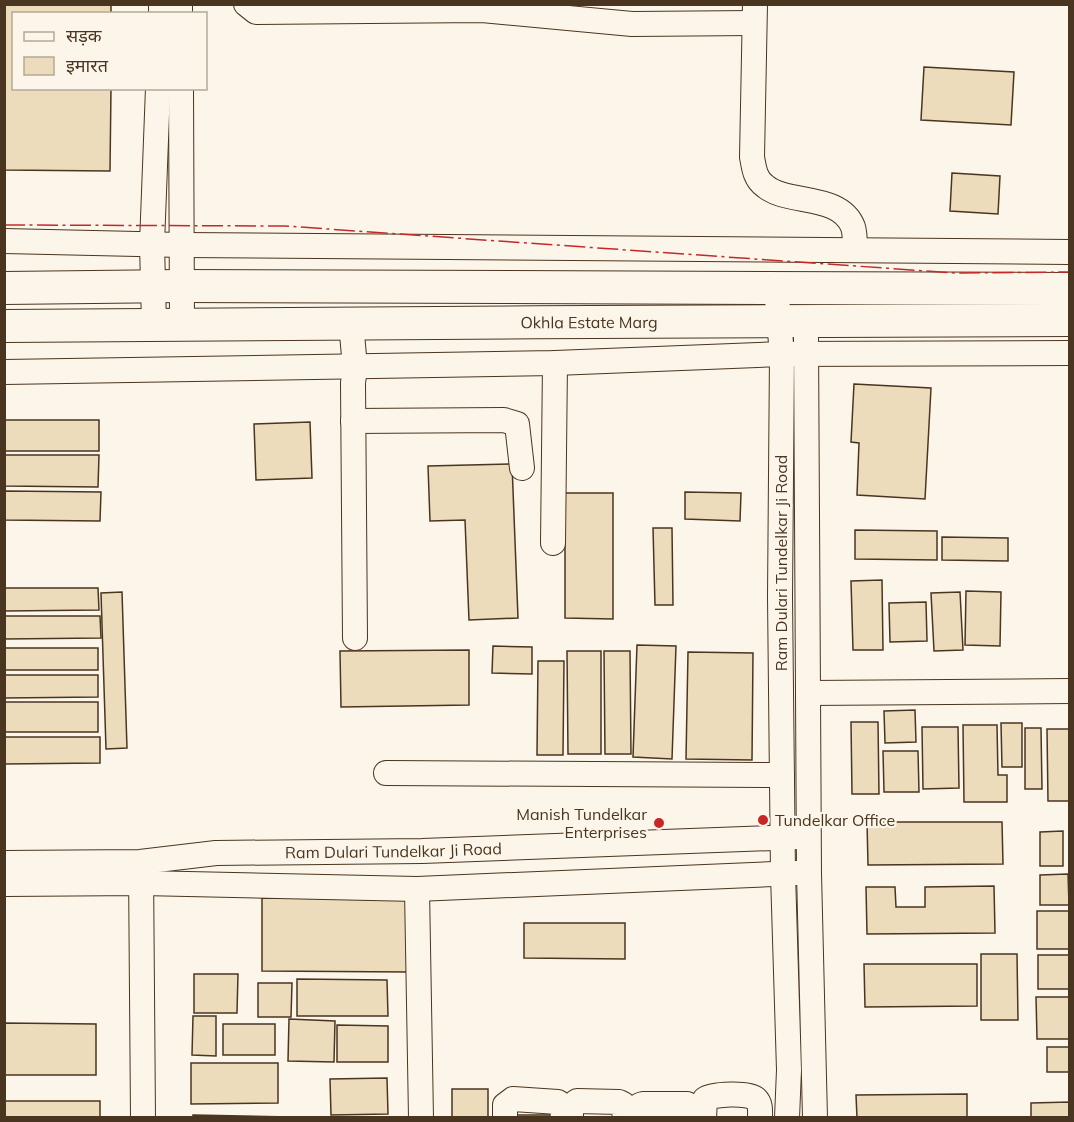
<svg xmlns="http://www.w3.org/2000/svg" width="1074" height="1122" font-family="Mulish,'Noto Sans Devanagari',sans-serif">
<style>
.building{fill:#ecdcbc;stroke:#4a3520;stroke-width:1.5}
.lines{fill:none;stroke-linecap:round;stroke-linejoin:round}
.minor-casing{stroke:#4a3520;stroke-width:26}
.major-casing{stroke:#4a3520;stroke-width:34}
.minor{stroke:#fbf6e9;stroke-width:24}
.major{stroke:#fbf6e9;stroke-width:32}
.power{stroke:#c62828;stroke-width:1.5;stroke-dasharray:21 4.5 3 4.5;stroke-linecap:butt}
.poi-dot{fill:#c62828;stroke:#fbf6e9;stroke-width:2}
.labels{text-anchor:middle;dominant-baseline:central;stroke-width:4.5;stroke-linejoin:round;paint-order:stroke}
.street-label{font-size:16px;fill:#4a3520;stroke:#fbf6e9}
.poi-label{font-size:16px;fill:#4a3520;stroke:#fbf6e9;text-anchor:end}
</style>
<rect width="100%" height="100%" fill="#fbf6e9"/>
<g class="building">
<path d="M 4,4 L 111,4 L 111,14 L 14,14 L 14,88 L 111,88 L 110,171 L 4,170 Z"/>
<path d="M 924,67 L 1014,72 L 1011,125 L 921,120 Z"/>
<path d="M 952,173 L 1000,176 L 998,214 L 950,211 Z"/>
<path d="M 854,384 L 931,388 L 925,499 L 857,495 L 859,443 L 851,442 Z"/>
<rect x="4" y="420" width="95" height="31"/>
<path d="M 310,422 L 312,478 L 256,480 L 254,424 Z"/>
<path d="M 4,455 L 99,455 L 98,487 L 4,486 Z"/>
<path d="M 512,464 L 518,618 L 469,620 L 465,520 L 430,521 L 428,466 Z"/>
<path d="M 4,491 L 101,492 L 100,521 L 4,520 Z"/>
<path d="M 685,492 L 741,493 L 740,521 L 685,519 Z"/>
<path d="M 565,493 L 613,493 L 613,619 L 565,618 Z"/>
<path d="M 653,528 L 672,528 L 673,605 L 655,605 Z"/>
<path d="M 855,530 L 937,531 L 937,560 L 855,559 Z"/>
<path d="M 942,537 L 1008,538 L 1008,561 L 942,560 Z"/>
<path d="M 882,580 L 883,650 L 853,650 L 851,581 Z"/>
<path d="M 4,588 L 98,588 L 99,610 L 4,611 Z"/>
<path d="M 966,591 L 1001,592 L 1000,646 L 965,645 Z"/>
<path d="M 122,592 L 127,748 L 106,749 L 101,593 Z"/>
<path d="M 960,592 L 963,650 L 934,651 L 931,593 Z"/>
<path d="M 926,602 L 927,641 L 890,642 L 889,603 Z"/>
<path d="M 4,616 L 100,616 L 101,638 L 4,639 Z"/>
<path d="M 637,645 L 676,646 L 672,759 L 633,757 Z"/>
<path d="M 493,646 L 532,647 L 532,674 L 492,673 Z"/>
<rect x="4" y="648" width="94" height="22"/>
<path d="M 469,650 L 469,705 L 341,707 L 340,651 Z"/>
<path d="M 567,651 L 601,651 L 601,754 L 568,754 Z"/>
<path d="M 604,651 L 630,651 L 631,754 L 605,754 Z"/>
<path d="M 688,652 L 753,653 L 752,760 L 686,759 Z"/>
<path d="M 538,661 L 564,661 L 563,755 L 537,755 Z"/>
<path d="M 4,675 L 98,675 L 98,697 L 4,698 Z"/>
<rect x="4" y="702" width="94" height="30"/>
<path d="M 915,710 L 916,742 L 885,743 L 884,711 Z"/>
<path d="M 851,722 L 878,722 L 879,794 L 852,794 Z"/>
<path d="M 1001,723 L 1022,723 L 1022,767 L 1002,767 Z"/>
<path d="M 963,725 L 997,725 L 998,775 L 1007,775 L 1007,802 L 964,802 Z"/>
<path d="M 922,727 L 958,727 L 959,788 L 923,789 Z"/>
<path d="M 1025,728 L 1041,728 L 1042,789 L 1025,789 Z"/>
<path d="M 1047,729 L 1070,729 L 1070,801 L 1048,801 Z"/>
<path d="M 4,737 L 100,737 L 100,763 L 4,764 Z"/>
<path d="M 883,751 L 918,751 L 919,792 L 884,792 Z"/>
<path d="M 867,822 L 1002,822 L 1003,864 L 868,865 Z"/>
<path d="M 1063,831 L 1063,866 L 1040,866 L 1040,832 Z"/>
<path d="M 1068,874 L 1069,905 L 1040,905 L 1040,875 Z"/>
<path d="M 994,886 L 995,933 L 867,934 L 866,887 L 895,887 L 896,907 L 925,907 L 925,887 Z"/>
<path d="M 262,898 L 408,899 L 408,972 L 262,971 Z"/>
<rect x="1037" y="911" width="33" height="38"/>
<path d="M 524,923 L 625,923 L 625,959 L 524,958 Z"/>
<path d="M 981,954 L 1017,954 L 1018,1020 L 981,1020 Z"/>
<rect x="1038" y="955" width="32" height="34"/>
<path d="M 864,964 L 977,964 L 977,1006 L 865,1007 Z"/>
<path d="M 194,974 L 238,974 L 237,1013 L 194,1013 Z"/>
<path d="M 297,979 L 387,980 L 388,1016 L 297,1016 Z"/>
<path d="M 258,983 L 292,983 L 291,1017 L 258,1017 Z"/>
<path d="M 1036,997 L 1070,997 L 1070,1039 L 1037,1039 Z"/>
<path d="M 193,1016 L 216,1016 L 216,1056 L 192,1055 Z"/>
<path d="M 289,1019 L 335,1021 L 334,1062 L 288,1061 Z"/>
<path d="M 4,1023 L 96,1024 L 96,1075 L 4,1075 Z"/>
<rect x="223" y="1024" width="52" height="31"/>
<path d="M 337,1025 L 388,1026 L 388,1062 L 337,1062 Z"/>
<rect x="1047" y="1047" width="23" height="25"/>
<path d="M 191,1063 L 278,1063 L 278,1103 L 191,1104 Z"/>
<path d="M 387,1078 L 388,1114 L 331,1115 L 330,1079 Z"/>
<rect x="452" y="1089" width="36" height="29"/>
<path d="M 967,1094 L 967,1118 L 857,1118 L 856,1095 Z"/>
<rect x="4" y="1101" width="96" height="17"/>
<path d="M 1070,1102 L 1070,1118 L 1031,1118 L 1031,1103 Z"/>
<path d="M 193,1115 L 289,1117 L 289,1118 L 193,1118 Z"/>
<rect x="508" y="1115" width="46" height="3"/>
</g>
<g class="lines">
<defs>
<g id="minor">
<path d="M 180,4 L 180,14"/>
<path d="M 246,4 L 256,12 L 482,10 L 632,24 L 754,23"/>
<path d="M 755,4 L 752,157 C 754,168 755,179 765,186 C 787,205 840,193 853,227 C 855,233 855,243 855,250"/>
<path d="M 161,14 L 161,4"/>
<path d="M 181,88 L 182,324"/>
<path d="M 4,241 L 182,245 L 1070,252"/>
<path d="M 776,288 L 782,354 L 780,597 L 783,874 L 789,1070 L 787,1118"/>
<path d="M 351,323 L 355,367 L 353,383 L 355,638"/>
<path d="M 154,324 L 152,244 L 158,88"/>
<path d="M 806,338 L 809,873 L 815,1118"/>
<path d="M 4,372 L 555,363 L 782,354 L 1070,353"/>
<path d="M 353,421 L 504,420 L 517,424 L 522,468"/>
<path d="M 553,543 L 555,363"/>
<path d="M 809,693 L 1070,691"/>
<path d="M 386,773 L 782,775"/>
<path id="s1" d="M 4,863 L 140,862 L 216,853 L 422,851 L 799,837"/>
<path d="M 141,867 L 143,1118"/>
<path d="M 4,884 L 142,883 L 417,889 L 797,873"/>
<path d="M 417,889 L 421,1118"/>
<path d="M 505,1118 L 505,1105 L 513,1099 L 558,1102 L 562,1105 L 563,1118"/>
<path d="M 571,1118 L 571,1106 L 577,1101 L 619,1102 L 623,1104 L 625,1118"/>
<path d="M 638,1118 L 640,1105 L 643,1104 L 687,1104 L 691,1106 L 692,1118"/>
<path d="M 704,1118 L 705,1099 C 712,1094 749,1092 756,1099 C 761,1104 760,1111 760,1118"/>
</g>
<g id="major">
<path d="M 4,288 L 181,286 L 1070,289"/>
<path id="s2" d="M 4,326 C 359,321 715,323 1070,320"/>
</g>
</defs>
<use href="#minor" class="minor-casing"/>
<use href="#major" class="major-casing"/>
<use href="#minor" class="minor"/>
<use href="#major" class="major"/>
<path class="power" d="M 4,225 L 285,226 L 955,273 L 1070,272"/>
</g>
<g class="poi-dot">
<circle cx="763" cy="820" r="6"/>
<circle cx="659" cy="823" r="6"/>
</g>
<g class="labels">
<g class="street-label">
<text stroke="none"><textPath href="#s2" startOffset="585">Okhla Estate Marg</textPath></text>
<text transform="translate(781 563) rotate(-90)">Ram Dulari Tundelkar Ji Road</text>
<text stroke="none"><textPath href="#s1" startOffset="390">Ram Dulari Tundelkar Ji Road</textPath></text>
</g>
<g class="poi-label">
<text x="647" y="814">Manish Tundelkar<tspan x="647" dy="18">Enterprises</tspan></text>
<text x="775" y="820" text-anchor="start">Tundelkar Office</text>
</g>
</g>
<rect width="1074" height="1122" fill="none" stroke="#4a3520" stroke-width="12"/>
<rect x="12" y="12" width="195" height="78" fill="#fbf6e9" stroke="#b4a999" stroke-width="1.5"/>
<rect x="24" y="32" width="30" height="9" fill="#fbf6e9" stroke="#b4a999" stroke-width="1.5"/>
<text x="66" y="42" font-size="18" fill="#4a3520">सड़क</text>
<rect x="24" y="57" width="30" height="18" fill="#ecdcbc" stroke="#b4a999" stroke-width="1.5"/>
<text x="66" y="72" font-size="18" fill="#4a3520">इमारत</text>
</svg>
